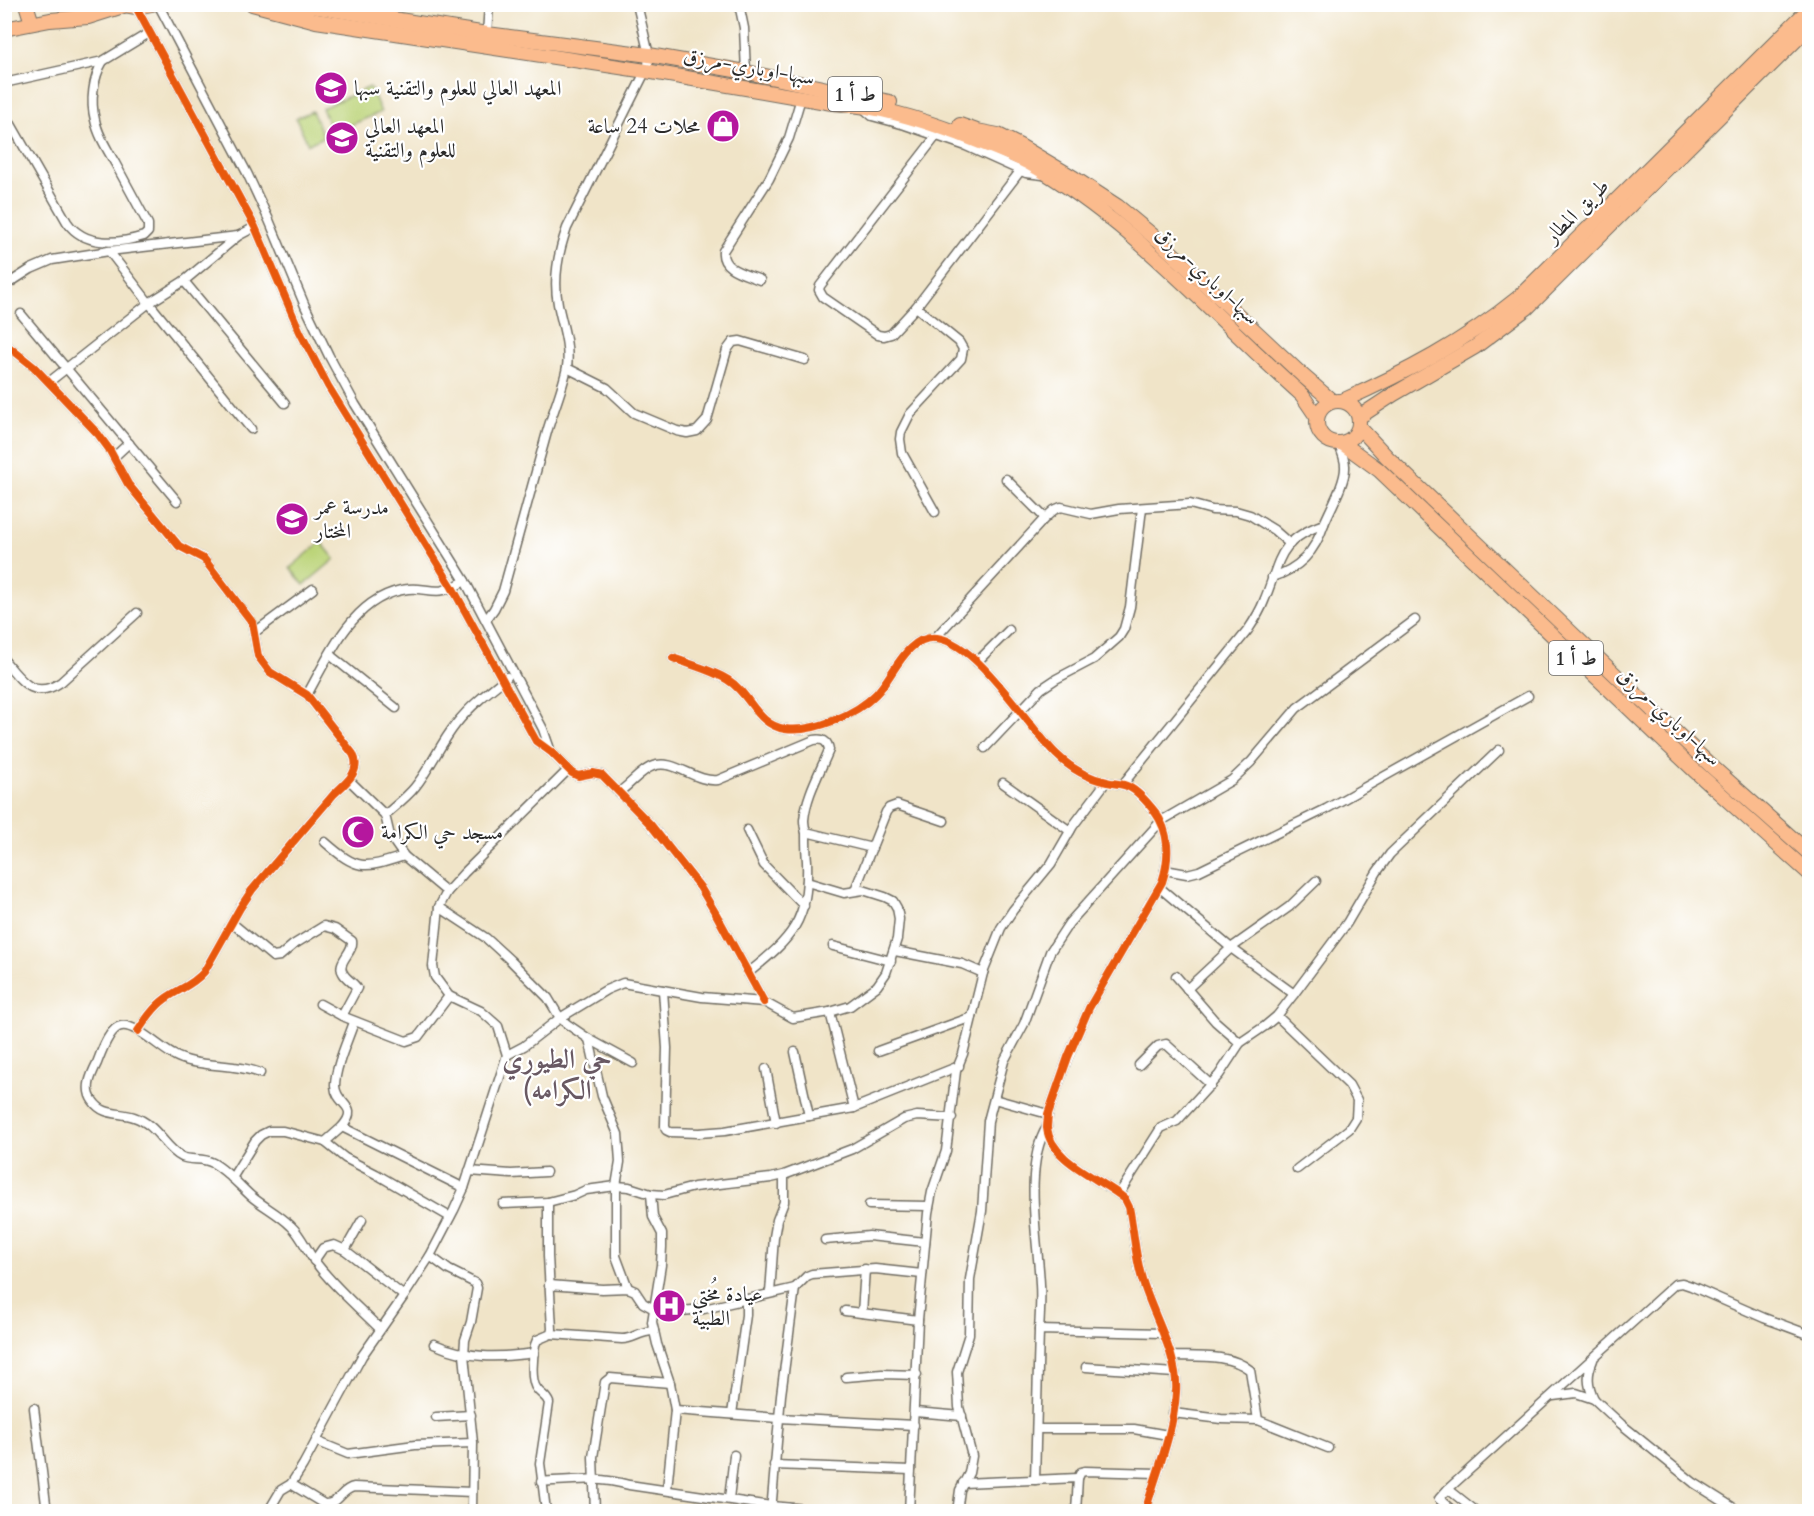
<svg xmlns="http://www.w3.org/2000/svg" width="1814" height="1516" font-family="Cardo,Amiri,serif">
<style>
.green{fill:#bcd479;stroke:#748052;stroke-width:1.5}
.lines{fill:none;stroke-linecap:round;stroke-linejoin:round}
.minor-casing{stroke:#706c62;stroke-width:11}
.primary-casing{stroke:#706c62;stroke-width:16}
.trunk-casing{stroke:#706c62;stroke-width:16}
.minor{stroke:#fff;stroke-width:8}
.primary{stroke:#fbbb8d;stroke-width:14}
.trunk{stroke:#fbbb8d;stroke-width:14}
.cycleway-casing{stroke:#fff;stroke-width:11}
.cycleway{stroke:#e8590c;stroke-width:8}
.labels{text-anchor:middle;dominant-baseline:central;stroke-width:4.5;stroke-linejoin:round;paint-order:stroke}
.shield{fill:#fff;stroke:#6b6b6b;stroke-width:1.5}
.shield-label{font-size:20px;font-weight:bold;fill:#2b2b2b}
.street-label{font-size:21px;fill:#2b2b2b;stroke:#fff}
.poi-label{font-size:21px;fill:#2b2b2b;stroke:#fff;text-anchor:start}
.district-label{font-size:27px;font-weight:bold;fill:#695963;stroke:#fff}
</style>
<rect width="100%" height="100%" fill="#fff"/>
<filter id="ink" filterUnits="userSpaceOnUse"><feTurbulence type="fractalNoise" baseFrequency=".0167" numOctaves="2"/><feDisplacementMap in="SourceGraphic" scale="12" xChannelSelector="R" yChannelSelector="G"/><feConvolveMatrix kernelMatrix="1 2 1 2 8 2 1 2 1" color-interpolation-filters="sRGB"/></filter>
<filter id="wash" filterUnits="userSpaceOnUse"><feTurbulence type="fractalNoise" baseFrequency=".008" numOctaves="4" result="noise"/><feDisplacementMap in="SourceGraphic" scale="24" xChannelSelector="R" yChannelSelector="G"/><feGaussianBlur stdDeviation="1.35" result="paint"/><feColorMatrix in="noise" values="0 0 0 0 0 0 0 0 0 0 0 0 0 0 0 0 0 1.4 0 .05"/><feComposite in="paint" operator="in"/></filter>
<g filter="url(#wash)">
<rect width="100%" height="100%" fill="#f0e4c8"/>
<g class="green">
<path d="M 370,87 L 381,112 L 332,133 L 322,108 Z"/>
<path d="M 312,111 L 324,137 L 308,144 L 296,118 Z"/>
<path d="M 321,542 L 335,559 L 304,585 L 290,568 Z"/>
</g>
</g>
<g filter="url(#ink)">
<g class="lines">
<defs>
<g id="minor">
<path d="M 158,4 L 247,173 L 269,220 L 305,306 L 329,356 L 355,404 L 465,581 L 543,729 L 551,752"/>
<path d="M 739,4 L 744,28 L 746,72"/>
<path d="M 136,7 L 255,227 L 300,332 L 328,386 L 452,587 L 536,741 L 551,752 L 572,773 L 578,776 L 593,773 L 602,775 L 650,824 L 700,887 L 716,914 L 764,1002"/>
<path d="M 487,34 L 489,4"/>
<path d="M 4,83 L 103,61 L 149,33"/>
<path d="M 863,108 L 872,116 L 905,125 L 966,146 L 1026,173 L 1043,175"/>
<path d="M 4,112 L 67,222 C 84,247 118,244 144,236 L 148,232 L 148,224 C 137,204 126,183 115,163 C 107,149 98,135 95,120 C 90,101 93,78 103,61"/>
<path d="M 937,135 L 820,286 L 819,290 L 823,297 L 878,335 L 884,336 L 891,334 L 916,307 L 1021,170"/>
<path d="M 109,251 L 149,303 L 251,429"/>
<path d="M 760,280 C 746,274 721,270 723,251 L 769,179 L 789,138 L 801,98"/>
<path d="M 184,281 L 285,403"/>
<path d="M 6,285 L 31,269 L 52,260 L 109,251 L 238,236 L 255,227"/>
<path d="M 916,307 L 959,342 L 963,349 L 961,359 L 910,414 L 901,432 L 900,439 L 902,453 L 935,512"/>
<path d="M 21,314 L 177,501"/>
<path d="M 4,343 L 34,367 L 98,434 L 109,449 L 128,484 L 179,546 L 204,559 L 252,622 L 258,656 L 270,672 L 307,695 L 353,754 C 362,771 346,783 334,794 L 252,890 L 240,908 L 204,972 C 193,985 179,989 165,999 C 154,1007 146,1019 138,1031"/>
<path d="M 567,368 L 607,388 L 634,413 L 677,431 L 687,433 L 697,431 L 707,420 L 727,350 L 733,342 L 740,341 L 805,360"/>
<path d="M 49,382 L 149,303 L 184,281 L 238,236"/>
<path d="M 114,457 L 129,443"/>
<path d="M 1006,479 L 1045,518"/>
<path d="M 1272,577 C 1299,569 1315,552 1324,524"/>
<path d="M 486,620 L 494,609 L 503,591 C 518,538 532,485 547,432 C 553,411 563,388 567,367 C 570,345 562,325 558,304 C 553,278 558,253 567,228 L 648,66 L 649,55 L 637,4"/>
<path d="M 255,632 L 313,589"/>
<path d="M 935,638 L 1045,518 L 1054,510 L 1061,507 L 1091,514 L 1119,509 L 1190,504 L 1212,510 L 1236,511 L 1250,515 L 1274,530 L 1290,544"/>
<path d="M 330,655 L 396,708"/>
<path d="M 673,658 C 691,665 712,670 728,680 C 751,694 756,725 785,729 C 813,733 857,714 876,694 C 894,676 906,635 937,638 C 978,643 1027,726 1056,754 C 1070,768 1088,778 1107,782 C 1114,784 1122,783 1129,787 C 1139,792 1148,803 1155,812 C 1170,832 1170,858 1162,882 L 1089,1008 L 1068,1057 L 1048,1114 C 1048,1118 1047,1124 1047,1128 C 1051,1162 1102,1179 1125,1199 L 1129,1207 C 1134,1231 1135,1256 1142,1279 C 1152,1314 1179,1356 1176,1392 C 1174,1431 1156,1474 1145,1512"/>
<path d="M 4,660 C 21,680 33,701 61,682 L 137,613"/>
<path d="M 977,662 L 1009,630"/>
<path d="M 307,695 C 330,654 354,595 408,589 C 420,587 433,593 444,590 C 451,589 459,584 465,581"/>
<path d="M 985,748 L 1041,689 L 1056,679 L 1094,659 L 1119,637 L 1124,629 L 1130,607 L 1142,508"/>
<path d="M 349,780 L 385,815 L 390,836 L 404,856 L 447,892"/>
<path d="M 1003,783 L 1070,831"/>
<path d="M 1123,784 L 1248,630 C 1254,621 1260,612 1264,601 C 1281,561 1276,541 1324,524 C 1330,509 1346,482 1345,466 C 1345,458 1341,450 1338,443"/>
<path d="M 619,792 C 630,785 641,770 653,766 C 674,758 695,783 718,780 L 814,740 C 822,738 828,741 829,750 C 820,772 806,796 804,820 C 804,824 805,829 806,833 C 806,843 806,852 807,861 C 809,921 792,938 748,973"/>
<path d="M 385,815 C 395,806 407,797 415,787 C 431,767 440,744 456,724 C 470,706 488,692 507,677"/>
<path d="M 747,830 L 764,865 L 804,906"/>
<path d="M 806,832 L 872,848"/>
<path d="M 325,842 C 358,871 363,869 404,856"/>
<path d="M 1165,870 L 1187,874 L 1199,871 L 1326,809 L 1528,696"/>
<path d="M 1159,887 L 1231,948 L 1294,994"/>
<path d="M 855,890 L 886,812 L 889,808 L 897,805 L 944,821"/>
<path d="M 439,907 L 486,938 L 510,960 L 548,998 L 560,1018 L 567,1024 L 589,1039 L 633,1063"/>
<path d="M 232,923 L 273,957 L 280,956 L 293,945 L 324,926 L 335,929 L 352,941 C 354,952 336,962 343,973 C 346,979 353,982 357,988 L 342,1016"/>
<path d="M 833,946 L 891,961"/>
<path d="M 895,951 L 962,964 L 983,973"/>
<path d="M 1176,976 L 1215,1021 L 1240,1043"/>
<path d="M 1187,989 L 1231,948 L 1289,907 L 1316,881"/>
<path d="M 663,990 L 667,1048 L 665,1126 L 666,1130 L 670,1132 L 699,1133 L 725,1131 L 854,1108 L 959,1066"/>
<path d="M 320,1004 L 342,1016 L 406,1041 L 418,1037 L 449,996"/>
<path d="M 830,1012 L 854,1108"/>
<path d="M 1277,1016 L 1349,1085 L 1357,1100 L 1356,1118 L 1349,1129 L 1297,1169"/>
<path d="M 589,1039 L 602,1096 L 618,1134 L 620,1162 L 616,1186 L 616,1256 L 628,1288"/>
<path d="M 878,1051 L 972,1017"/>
<path d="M 795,1052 L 809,1116"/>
<path d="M 507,1055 L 524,1046 L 560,1018 L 606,990 L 623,983 L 702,997 L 764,1002 L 793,1018 L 830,1012 L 850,1006 L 877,986 L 886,973 L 897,939 L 899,919 L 897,908 L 893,901 L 885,897 L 863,890 L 844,893 L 807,882"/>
<path d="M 1139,1065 L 1158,1046 L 1166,1044 L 1211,1085"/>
<path d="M 766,1069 L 776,1123"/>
<path d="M 260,1073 C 252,1070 243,1068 234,1067 C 213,1064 190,1065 172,1054 C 160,1048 135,1023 121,1026 C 109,1028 101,1053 97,1063 C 91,1075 84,1089 93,1101 C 103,1116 119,1112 134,1117 C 158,1125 164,1148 182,1157 C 192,1161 203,1157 213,1163 C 227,1171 239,1185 251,1196 C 264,1207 279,1214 291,1226 C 301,1235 306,1249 314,1260 C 332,1285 358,1307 380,1329"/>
<path d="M 994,1099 L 1048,1114"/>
<path d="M 342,1127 C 361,1105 336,1106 335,1086 C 335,1067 348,1040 354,1022"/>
<path d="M 325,1142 L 342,1127 L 464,1188"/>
<path d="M 469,1171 L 511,1174 L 546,1172"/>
<path d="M 232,1178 L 255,1141 L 261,1135 L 269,1131 L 283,1131 L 325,1142 L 345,1158 L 376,1174 L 450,1217"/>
<path d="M 651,1194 L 653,1217 L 662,1234 L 662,1247 L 661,1265 L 652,1322 L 657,1344 L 670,1383 L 675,1410 L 667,1489"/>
<path d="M 1119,1194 L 1161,1128 L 1177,1121 L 1219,1075 L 1240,1043 L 1265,1026 L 1277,1016 L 1294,994 L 1347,923 L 1377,872 L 1390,854 L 1499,750"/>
<path d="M 503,1204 L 548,1202 L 575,1195 L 586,1190 L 616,1186 L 629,1187 L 651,1194 L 664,1195 L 694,1187 L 771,1178 L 784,1175 L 852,1149 L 904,1119 L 917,1116 L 952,1118"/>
<path d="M 869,1205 L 929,1206"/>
<path d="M 825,1240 L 869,1236 L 925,1242"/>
<path d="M 345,1250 L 362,1220"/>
<path d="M 430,1256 L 449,1270 L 475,1283 L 477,1288 L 471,1322 L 465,1340 L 464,1355 L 473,1443 L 472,1512"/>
<path d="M 314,1261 L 323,1248 L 334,1245 L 345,1250 L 404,1296"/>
<path d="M 549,1285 L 602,1289 L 628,1288 L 635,1291 L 643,1303 L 654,1309 L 681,1311 L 704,1309 L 795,1288 L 807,1276 L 812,1274 L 875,1269 L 922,1274"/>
<path d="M 770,1293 L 774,1237 L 777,1220 L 784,1202 L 784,1175"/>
<path d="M 845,1311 L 918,1320"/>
<path d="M 862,1313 L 865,1269"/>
<path d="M 1039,1330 C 1040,1315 1041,1299 1040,1284 C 1038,1240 1023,1165 1047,1127"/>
<path d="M 551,1334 L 622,1339 C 634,1339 639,1331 654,1331"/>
<path d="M 434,1344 C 468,1359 498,1358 534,1353"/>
<path d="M 1171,1356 C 1196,1357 1229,1353 1250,1370 L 1258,1420 L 1328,1448"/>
<path d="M 1593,1360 C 1587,1374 1587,1384 1594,1399"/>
<path d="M 1086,1367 L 1175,1373"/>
<path d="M 846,1377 L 882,1374 L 917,1375"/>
<path d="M 1553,1396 L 1576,1393 L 1594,1399 L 1621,1424 L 1694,1483 L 1740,1512"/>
<path d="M 34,1408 L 47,1512"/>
<path d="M 675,1410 L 779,1418 L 914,1425"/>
<path d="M 915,1412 L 962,1416"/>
<path d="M 1173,1413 L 1221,1419 L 1258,1420"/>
<path d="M 732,1414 L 746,1315 L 746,1299"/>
<path d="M 436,1417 L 471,1415"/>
<path d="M 1037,1429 L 1134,1429 L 1168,1435"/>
<path d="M 316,1441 L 348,1454 L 415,1445 L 473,1443"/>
<path d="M 774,1465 L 911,1470"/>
<path d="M 1078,1478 L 1081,1472 L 1085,1471 L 1157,1473"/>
<path d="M 1035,1480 L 1039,1330 L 1162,1333"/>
<path d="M 541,1482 C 571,1480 599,1476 629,1485 L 771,1506 L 841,1512"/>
<path d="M 963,1483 L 1078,1478 L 1076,1512"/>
<path d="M 291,1484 L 324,1504 C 339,1505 341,1489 354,1487 L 472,1492"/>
<path d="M 1448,1489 L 1477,1512"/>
<path d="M 729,1499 L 734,1455"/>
<path d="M 546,1511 L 540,1463 L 549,1403 C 546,1395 541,1395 537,1389 C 530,1381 533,1355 535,1345 L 537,1340 L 551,1334 L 552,1329 L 548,1256 L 548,1202"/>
<path d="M 268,1512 L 281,1490 L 291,1484 L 303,1465 L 362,1356 L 404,1296 L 430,1256 L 454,1210 L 464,1188 L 507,1055 L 498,1026 L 481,1011 L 449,996 L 435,977 L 433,966 L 439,907 L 447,892 L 464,873 L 568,770"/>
<path d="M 595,1512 L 593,1457 L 605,1382 L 610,1378 L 670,1383"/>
<path d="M 771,1512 L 781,1395 L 795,1288"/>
<path d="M 909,1512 L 918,1320 L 928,1213 L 932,1192 L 946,1151 L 956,1071 L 963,1054 L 983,973 L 1001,928 L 1013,910 L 1051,864 L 1073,826 L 1106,782"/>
<path d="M 957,1512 L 960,1490 L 969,1473 L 972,1456 L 959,1407 L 957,1372 L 969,1334 L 970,1279 L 982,1211 L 988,1121 L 1004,1061 L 1024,1024 L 1050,952 L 1069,923 L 1161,821 L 1232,780 L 1251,762 L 1297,708 L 1415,620"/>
<path d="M 1454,1512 L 1439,1499 L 1448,1489 L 1675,1284 L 1682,1283 L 1691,1286 L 1764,1318 L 1810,1335"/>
</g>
<g id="primary">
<path d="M 1342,401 C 1405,373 1464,342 1518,298 L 1810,8"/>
<path d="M 1359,417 L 1394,394 L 1475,347 L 1527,308 L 1810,26"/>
</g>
<g id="trunk">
<path d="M 26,4 L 32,23"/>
<path d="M 119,4 L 136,7 L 152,4"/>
<path d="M 252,4 L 316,21 L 646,71 L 832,103 C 878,106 917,118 960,134 C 982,143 1006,151 1027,162 C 1134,222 1212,315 1302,395 L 1317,417"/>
<path d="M 281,4 L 318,7 L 487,34 L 649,55 L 746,72 L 890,102"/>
<path d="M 4,29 L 50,20 L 88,17 L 123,6"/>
<path d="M 960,125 L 977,131 L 998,135 L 1020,146 L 1074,178 L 1117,206 L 1158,240 L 1302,375 L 1332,401"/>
<circle cx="1338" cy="422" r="21"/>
<path d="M 1359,427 L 1387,457 L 1710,765 L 1810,854"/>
<path d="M 1342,443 L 1379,470 L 1694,770 L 1810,874"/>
</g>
</defs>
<use href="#minor" class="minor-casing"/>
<use href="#primary" class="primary-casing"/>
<use href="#trunk" class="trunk-casing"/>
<use href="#minor" class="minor"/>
<use href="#primary" class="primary"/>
<use href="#trunk" class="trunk"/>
<defs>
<g id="cycleway">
<path d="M 136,7 L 255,227 L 300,332 L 328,386 L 452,587 L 536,741 L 551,752 L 572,773 L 578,776 L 593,773 L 602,775 L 650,824 L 700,887 L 716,914 L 764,1002"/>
<path d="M 4,343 L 34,367 L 98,434 L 109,449 L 128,484 L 179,546 L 204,559 L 252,622 L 258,656 L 270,672 L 307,695 L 353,754 C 362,771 346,783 334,794 L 252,890 L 240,908 L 204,972 C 193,985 179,989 165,999 C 154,1007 146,1019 138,1031"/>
<path d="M 673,658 C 691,665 712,670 728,680 C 751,694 756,725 785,729 C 813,733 857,714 876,694 C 894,676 906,635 937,638 C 978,643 1027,726 1056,754 C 1070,768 1088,778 1107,782 C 1114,784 1122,783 1129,787 C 1139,792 1148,803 1155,812 C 1170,832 1170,858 1162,882 L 1089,1008 L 1068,1057 L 1048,1114 C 1048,1118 1047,1124 1047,1128 C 1051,1162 1102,1179 1125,1199 L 1129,1207 C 1134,1231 1135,1256 1142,1279 C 1152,1314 1179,1356 1176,1392 C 1174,1431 1156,1474 1145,1512"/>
</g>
</defs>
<use href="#cycleway" class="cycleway-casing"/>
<use href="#cycleway" class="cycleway"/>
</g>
</g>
<defs>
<symbol id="university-disc" viewBox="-11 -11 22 22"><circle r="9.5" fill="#b5179e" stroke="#fff"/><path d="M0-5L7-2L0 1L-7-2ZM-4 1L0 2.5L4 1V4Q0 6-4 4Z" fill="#fff"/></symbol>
<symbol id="shop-disc" viewBox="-11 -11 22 22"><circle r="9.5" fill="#b5179e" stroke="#fff"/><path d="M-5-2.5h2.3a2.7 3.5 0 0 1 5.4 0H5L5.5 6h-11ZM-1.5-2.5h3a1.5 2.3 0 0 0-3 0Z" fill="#fff"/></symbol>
<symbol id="school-disc" viewBox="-11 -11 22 22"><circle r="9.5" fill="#b5179e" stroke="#fff"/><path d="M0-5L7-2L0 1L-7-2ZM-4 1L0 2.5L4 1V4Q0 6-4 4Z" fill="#fff"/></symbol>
<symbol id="mosque-disc" viewBox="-11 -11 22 22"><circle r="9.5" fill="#b5179e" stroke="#fff"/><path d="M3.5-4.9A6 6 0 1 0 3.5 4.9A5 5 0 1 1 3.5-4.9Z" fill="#fff"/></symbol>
<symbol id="hospital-disc" viewBox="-11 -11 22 22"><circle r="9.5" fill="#b5179e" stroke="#fff"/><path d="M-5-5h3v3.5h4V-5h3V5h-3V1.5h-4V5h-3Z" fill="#fff"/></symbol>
</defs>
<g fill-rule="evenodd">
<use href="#university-disc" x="312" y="69" width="38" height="38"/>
<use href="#shop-disc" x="704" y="107" width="38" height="38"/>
<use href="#university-disc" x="323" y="119" width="38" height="38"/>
<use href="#school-disc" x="273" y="500" width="38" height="38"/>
<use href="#mosque-disc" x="339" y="813" width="38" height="38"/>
<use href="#hospital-disc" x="650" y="1287" width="38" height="38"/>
</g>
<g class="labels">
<g class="shield">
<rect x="828" y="77" width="54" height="34" rx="4.5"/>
<rect x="1549" y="641" width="54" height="34" rx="4.5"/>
</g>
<g class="shield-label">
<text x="855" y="94">ط أ 1</text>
<text x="1576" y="658">ط أ 1</text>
</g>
<g class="street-label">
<text transform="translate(749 67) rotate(10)">سبها-اوباري-مرزق</text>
<text transform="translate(1577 211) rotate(-45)">طريق المطار</text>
<text transform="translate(1207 276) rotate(43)">سبها-اوباري-مرزق</text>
<text transform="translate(1669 717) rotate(43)">سبها-اوباري-مرزق</text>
</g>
<g class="poi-label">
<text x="354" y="88">المعهد العالي للعلوم والتقنية سبها</text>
<text x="365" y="126">المعهد العالي<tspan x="365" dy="24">للعلوم والتقنية</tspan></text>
<text x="700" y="126" text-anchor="end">محلات 24 ساعة</text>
<text x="315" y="507">مدرسة عمر<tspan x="315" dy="24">المختار</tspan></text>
<text x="381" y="832">مسجد حي الكرامة</text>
<text x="692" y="1294">عيادة مُختي<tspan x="692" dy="24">الطبية</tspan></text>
</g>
<g class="district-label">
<text x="557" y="1059">حي الطيوري<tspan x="557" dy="31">(الكرامه</tspan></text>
</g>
</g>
<rect width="1814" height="1516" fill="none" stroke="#fff" stroke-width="24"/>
</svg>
